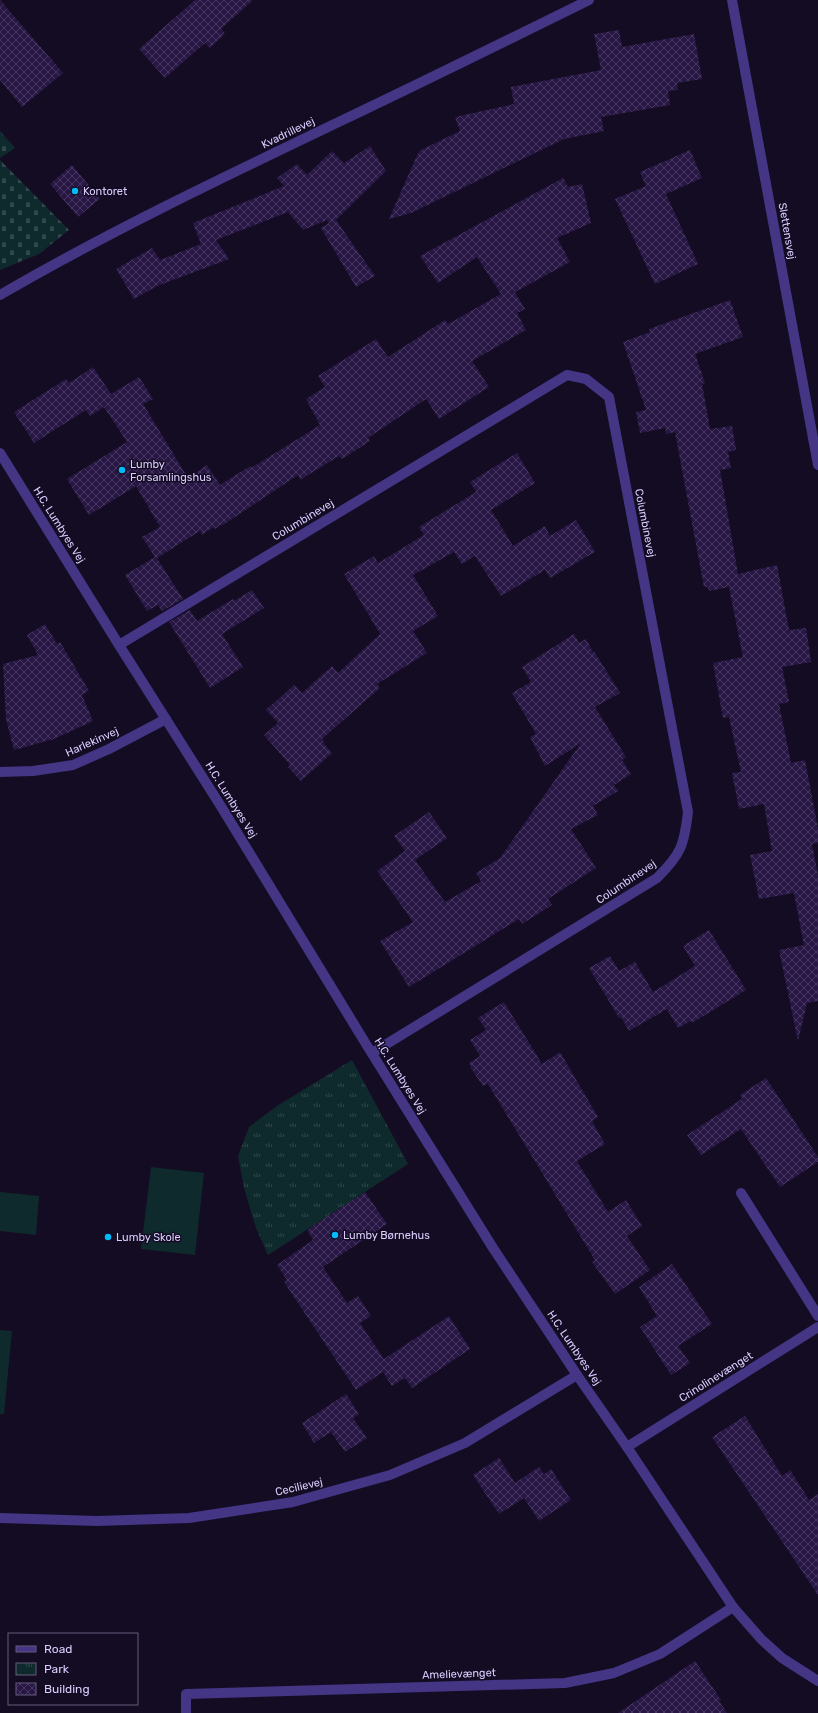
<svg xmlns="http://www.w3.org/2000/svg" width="818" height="1713" font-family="Rubik,sans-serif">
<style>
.cemetery{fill:url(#cemetery-stones)}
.park{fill:url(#park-tufts)}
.pitch{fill:#0f2a2d}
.building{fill:url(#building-cross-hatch)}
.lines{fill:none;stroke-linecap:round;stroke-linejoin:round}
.minor{stroke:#443585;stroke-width:10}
.poi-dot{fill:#00baf9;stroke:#140c23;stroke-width:1.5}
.labels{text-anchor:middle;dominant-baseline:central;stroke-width:3;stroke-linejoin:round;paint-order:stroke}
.street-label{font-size:11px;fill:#dbceff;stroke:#140c23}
.poi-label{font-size:11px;fill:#dbceff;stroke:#140c23;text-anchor:start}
</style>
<defs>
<pattern id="cemetery-stones" width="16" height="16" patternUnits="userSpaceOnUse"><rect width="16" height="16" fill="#0f2a2d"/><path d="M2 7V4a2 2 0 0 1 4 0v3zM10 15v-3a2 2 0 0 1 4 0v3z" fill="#31484c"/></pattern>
<pattern id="park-tufts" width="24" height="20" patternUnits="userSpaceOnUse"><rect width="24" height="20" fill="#0f2a2d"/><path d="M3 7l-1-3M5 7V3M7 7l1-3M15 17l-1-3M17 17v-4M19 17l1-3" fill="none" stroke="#31484c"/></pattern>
<pattern id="building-cross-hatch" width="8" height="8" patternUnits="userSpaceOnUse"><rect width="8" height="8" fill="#281745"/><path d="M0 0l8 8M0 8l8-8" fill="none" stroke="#473861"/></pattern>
</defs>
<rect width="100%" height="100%" fill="#140c23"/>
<g class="cemetery">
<path d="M 0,131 L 15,148 L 0,158 Z"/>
<path d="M 0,160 L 69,230 L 39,254 L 0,270 Z"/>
</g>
<path class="park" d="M 352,1060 L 408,1164 L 268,1255 L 256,1228 L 244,1188 L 238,1156 L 249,1127 L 277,1106 Z"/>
<g class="pitch">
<path d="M 151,1167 L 204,1173 L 195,1255 L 141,1249 Z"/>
<path d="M 0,1192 L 39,1196 L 36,1235 L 0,1231 Z"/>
<path d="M 0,1330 L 12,1331 L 4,1414 L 0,1414 Z"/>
</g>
<g class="building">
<path d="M 0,0 L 63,73 L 22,107 L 0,80 Z"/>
<path d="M 195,0 L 253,0 L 221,29 L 225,34 L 210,48 L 205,43 L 165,78 L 139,49 Z"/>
<path d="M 619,30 L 622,47 L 694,34 L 702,79 L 677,83 L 678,90 L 668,91 L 670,105 L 601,117 L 604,131 L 564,139 L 411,213 L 389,219 L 419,151 L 460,131 L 455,117 L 514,104 L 511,87 L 601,70 L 594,34 Z"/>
<path d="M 370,146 L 386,171 L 336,220 L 375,276 L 356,287 L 321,228 L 329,223 L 327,220 L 303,230 L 288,212 L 216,240 L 229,259 L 157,286 L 134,299 L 116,269 L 152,248 L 160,260 L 201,244 L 193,223 L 284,186 L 277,178 L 297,164 L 307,175 L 332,151 L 344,163 Z"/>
<path d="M 690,150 L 702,178 L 666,194 L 698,264 L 655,284 L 615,199 L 646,186 L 640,172 Z"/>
<path d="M 72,165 L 100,199 L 78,217 L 50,184 Z"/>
<path d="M 563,178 L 568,187 L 582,184 L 591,223 L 557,238 L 570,262 L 515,292 L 525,309 L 517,313 L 526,330 L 472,361 L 489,387 L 439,419 L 426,399 L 368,438 L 370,441 L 342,459 L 339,456 L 300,480 L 298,475 L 223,525 L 222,524 L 215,529 L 213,527 L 202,535 L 200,531 L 157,558 L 183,599 L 162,611 L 158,605 L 147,611 L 125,575 L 155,557 L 142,537 L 160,527 L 136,486 L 89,515 L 67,479 L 127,442 L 104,407 L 90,416 L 86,410 L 34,443 L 14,412 L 66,379 L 69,383 L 93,367 L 111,394 L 139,377 L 153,399 L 143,404 L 188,478 L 207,465 L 220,485 L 250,466 L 251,468 L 320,425 L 306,399 L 325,387 L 318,376 L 376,339 L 388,357 L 445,320 L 448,324 L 501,294 L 477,257 L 438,283 L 420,256 Z"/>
<path d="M 730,300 L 743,337 L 695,354 L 705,383 L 702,384 L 710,429 L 732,426 L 736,450 L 728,452 L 731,468 L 720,470 L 738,574 L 777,565 L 789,630 L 806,628 L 811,662 L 782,667 L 789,702 L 779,704 L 791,763 L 805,760 L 818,829 L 818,843 L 812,844 L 818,876 L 818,1001 L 807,1003 L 798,1041 L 779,950 L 804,945 L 794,893 L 759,899 L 750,855 L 772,851 L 764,804 L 739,809 L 732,773 L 741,772 L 729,717 L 723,718 L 713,663 L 743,657 L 729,587 L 709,591 L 708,587 L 704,587 L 675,432 L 666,434 L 665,428 L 640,433 L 636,412 L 646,410 L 623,342 L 650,332 L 649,329 Z"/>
<path d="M 517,453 L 535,483 L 491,510 L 513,546 L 545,526 L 550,536 L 576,520 L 595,552 L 550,578 L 545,570 L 501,596 L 475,556 L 462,564 L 454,552 L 413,575 L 438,616 L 413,631 L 427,653 L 377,684 L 380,688 L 322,739 L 324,742 L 323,743 L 332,753 L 301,781 L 288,767 L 290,765 L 264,735 L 278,723 L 266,710 L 294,685 L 302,693 L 332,666 L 338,673 L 380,634 L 344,574 L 374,556 L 378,563 L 424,535 L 419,527 L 476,492 L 470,482 Z"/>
<path d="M 252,590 L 264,608 L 222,634 L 243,667 L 210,688 L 169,622 L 190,610 L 197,621 L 233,599 L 234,601 Z"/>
<path d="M 45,624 L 57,644 L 60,642 L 89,691 L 82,695 L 93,721 L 54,739 L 14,750 L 6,719 L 3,664 L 38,655 L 27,635 Z"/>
<path d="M 574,634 L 579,643 L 586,639 L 593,652 L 594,651 L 620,693 L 595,707 L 626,757 L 622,760 L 631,774 L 614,785 L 618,791 L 593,806 L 598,815 L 571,829 L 596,868 L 548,899 L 552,905 L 522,924 L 519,919 L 409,987 L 380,941 L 413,922 L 377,871 L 405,851 L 394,836 L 429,812 L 447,838 L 415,860 L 445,902 L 481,881 L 476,873 L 500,858 L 581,743 L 545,766 L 530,737 L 536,734 L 512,693 L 531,682 L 522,667 Z"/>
<path d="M 709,930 L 746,990 L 692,1023 L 691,1021 L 678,1028 L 667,1009 L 629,1031 L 621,1017 L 619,1018 L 589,968 L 610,956 L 619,971 L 635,962 L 653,992 L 695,966 L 683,946 Z"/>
<path d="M 504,1002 L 542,1064 L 560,1052 L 598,1117 L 592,1121 L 605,1144 L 577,1161 L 608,1212 L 626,1200 L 642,1226 L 627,1236 L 650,1270 L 615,1294 L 592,1262 L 595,1260 L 488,1084 L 483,1086 L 470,1067 L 471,1066 L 469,1063 L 480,1056 L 470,1040 L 486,1030 L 478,1018 Z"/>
<path d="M 766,1078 L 818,1157 L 818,1162 L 780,1187 L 741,1129 L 701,1155 L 687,1135 L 742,1099 L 740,1095 Z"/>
<path d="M 365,1192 L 387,1224 L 323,1267 L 347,1303 L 358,1296 L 371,1316 L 360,1323 L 384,1359 L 449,1316 L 470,1349 L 412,1388 L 405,1378 L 392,1386 L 383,1372 L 356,1390 L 284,1282 L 287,1280 L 277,1265 L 313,1240 L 307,1230 Z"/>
<path d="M 672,1264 L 712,1324 L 678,1346 L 690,1363 L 671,1375 L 640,1327 L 657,1316 L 639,1287 Z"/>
<path d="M 346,1394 L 359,1414 L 353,1418 L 367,1438 L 345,1452 L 331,1432 L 314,1443 L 302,1423 Z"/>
<path d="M 745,1416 L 782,1476 L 790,1470 L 809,1500 L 818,1494 L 818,1595 L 712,1437 Z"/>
<path d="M 499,1458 L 515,1483 L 539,1467 L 544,1474 L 551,1469 L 571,1500 L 539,1521 L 524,1498 L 499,1514 L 473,1475 Z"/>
<path d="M 695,1661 L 721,1700 L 719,1701 L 727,1713 L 618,1713 Z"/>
</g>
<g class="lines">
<g class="minor">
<path d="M 732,0 L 818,465"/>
<path d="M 0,295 C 112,230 228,175 345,119 C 427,80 508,40 589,0"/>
<path d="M 0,453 L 119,645 L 222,808 L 366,1044 L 493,1248 L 577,1375 L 627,1447 L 733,1607 L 761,1639 L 782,1658 L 818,1681"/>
<path d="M 119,645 L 567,375 L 586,379 L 609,397 L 688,812 C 684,846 681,854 657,878 L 372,1053"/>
<path d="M 0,772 L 33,771 L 73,765 L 109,749 L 166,719"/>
<path d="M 741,1193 L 818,1316"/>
<path d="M 627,1447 L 818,1327"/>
<path d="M 0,1518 L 97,1521 L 189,1518 L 293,1502 L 390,1475 L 465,1443 L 577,1375"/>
<path d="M 186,1713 L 186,1694 L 565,1683 L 614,1673 L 660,1654 L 733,1607"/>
</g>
</g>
<g class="poi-dot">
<circle cx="75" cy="191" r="4"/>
<circle cx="122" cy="470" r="4"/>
<circle cx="335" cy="1235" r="4"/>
<circle cx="108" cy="1237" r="4"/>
</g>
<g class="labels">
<g class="street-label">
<text transform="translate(288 133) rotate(-26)">Kvadrillevej</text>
<text transform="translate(787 231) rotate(80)">Slettensvej</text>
<text transform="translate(303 520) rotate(-31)">Columbinevej</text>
<text transform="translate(645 523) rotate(79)">Columbinevej</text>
<text transform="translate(59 525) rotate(58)">H.C. Lumbyes Vej</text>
<text transform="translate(92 742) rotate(-24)">Harlekinvej</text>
<text transform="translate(231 800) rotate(58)">H.C. Lumbyes Vej</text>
<text transform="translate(626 882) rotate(-34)">Columbinevej</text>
<text transform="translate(400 1076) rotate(58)">H.C. Lumbyes Vej</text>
<text transform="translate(574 1348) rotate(56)">H.C. Lumbyes Vej</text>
<text transform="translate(716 1377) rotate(-32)">Crinolinevænget</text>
<text transform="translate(299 1487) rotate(-13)">Cecilievej</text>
<text transform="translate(459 1674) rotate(-2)">Amelievænget</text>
</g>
<g class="poi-label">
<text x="83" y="191">Kontoret</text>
<text x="130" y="464">Lumby<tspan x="130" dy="13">Forsamlingshus</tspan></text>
<text x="343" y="1235">Lumby Børnehus</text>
<text x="116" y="1237">Lumby Skole</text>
</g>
</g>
<rect x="8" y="1633" width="130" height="72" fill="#140c23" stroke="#645a7b"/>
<rect x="16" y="1646" width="20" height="6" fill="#443585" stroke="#645a7b"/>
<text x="44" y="1653" font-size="12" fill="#dbceff">Road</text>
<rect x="16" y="1663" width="20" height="12" fill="url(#park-tufts)" stroke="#645a7b"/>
<text x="44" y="1673" font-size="12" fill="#dbceff">Park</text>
<rect x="16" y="1683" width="20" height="12" fill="url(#building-cross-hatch)" stroke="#645a7b"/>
<text x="44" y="1693" font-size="12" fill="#dbceff">Building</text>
</svg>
